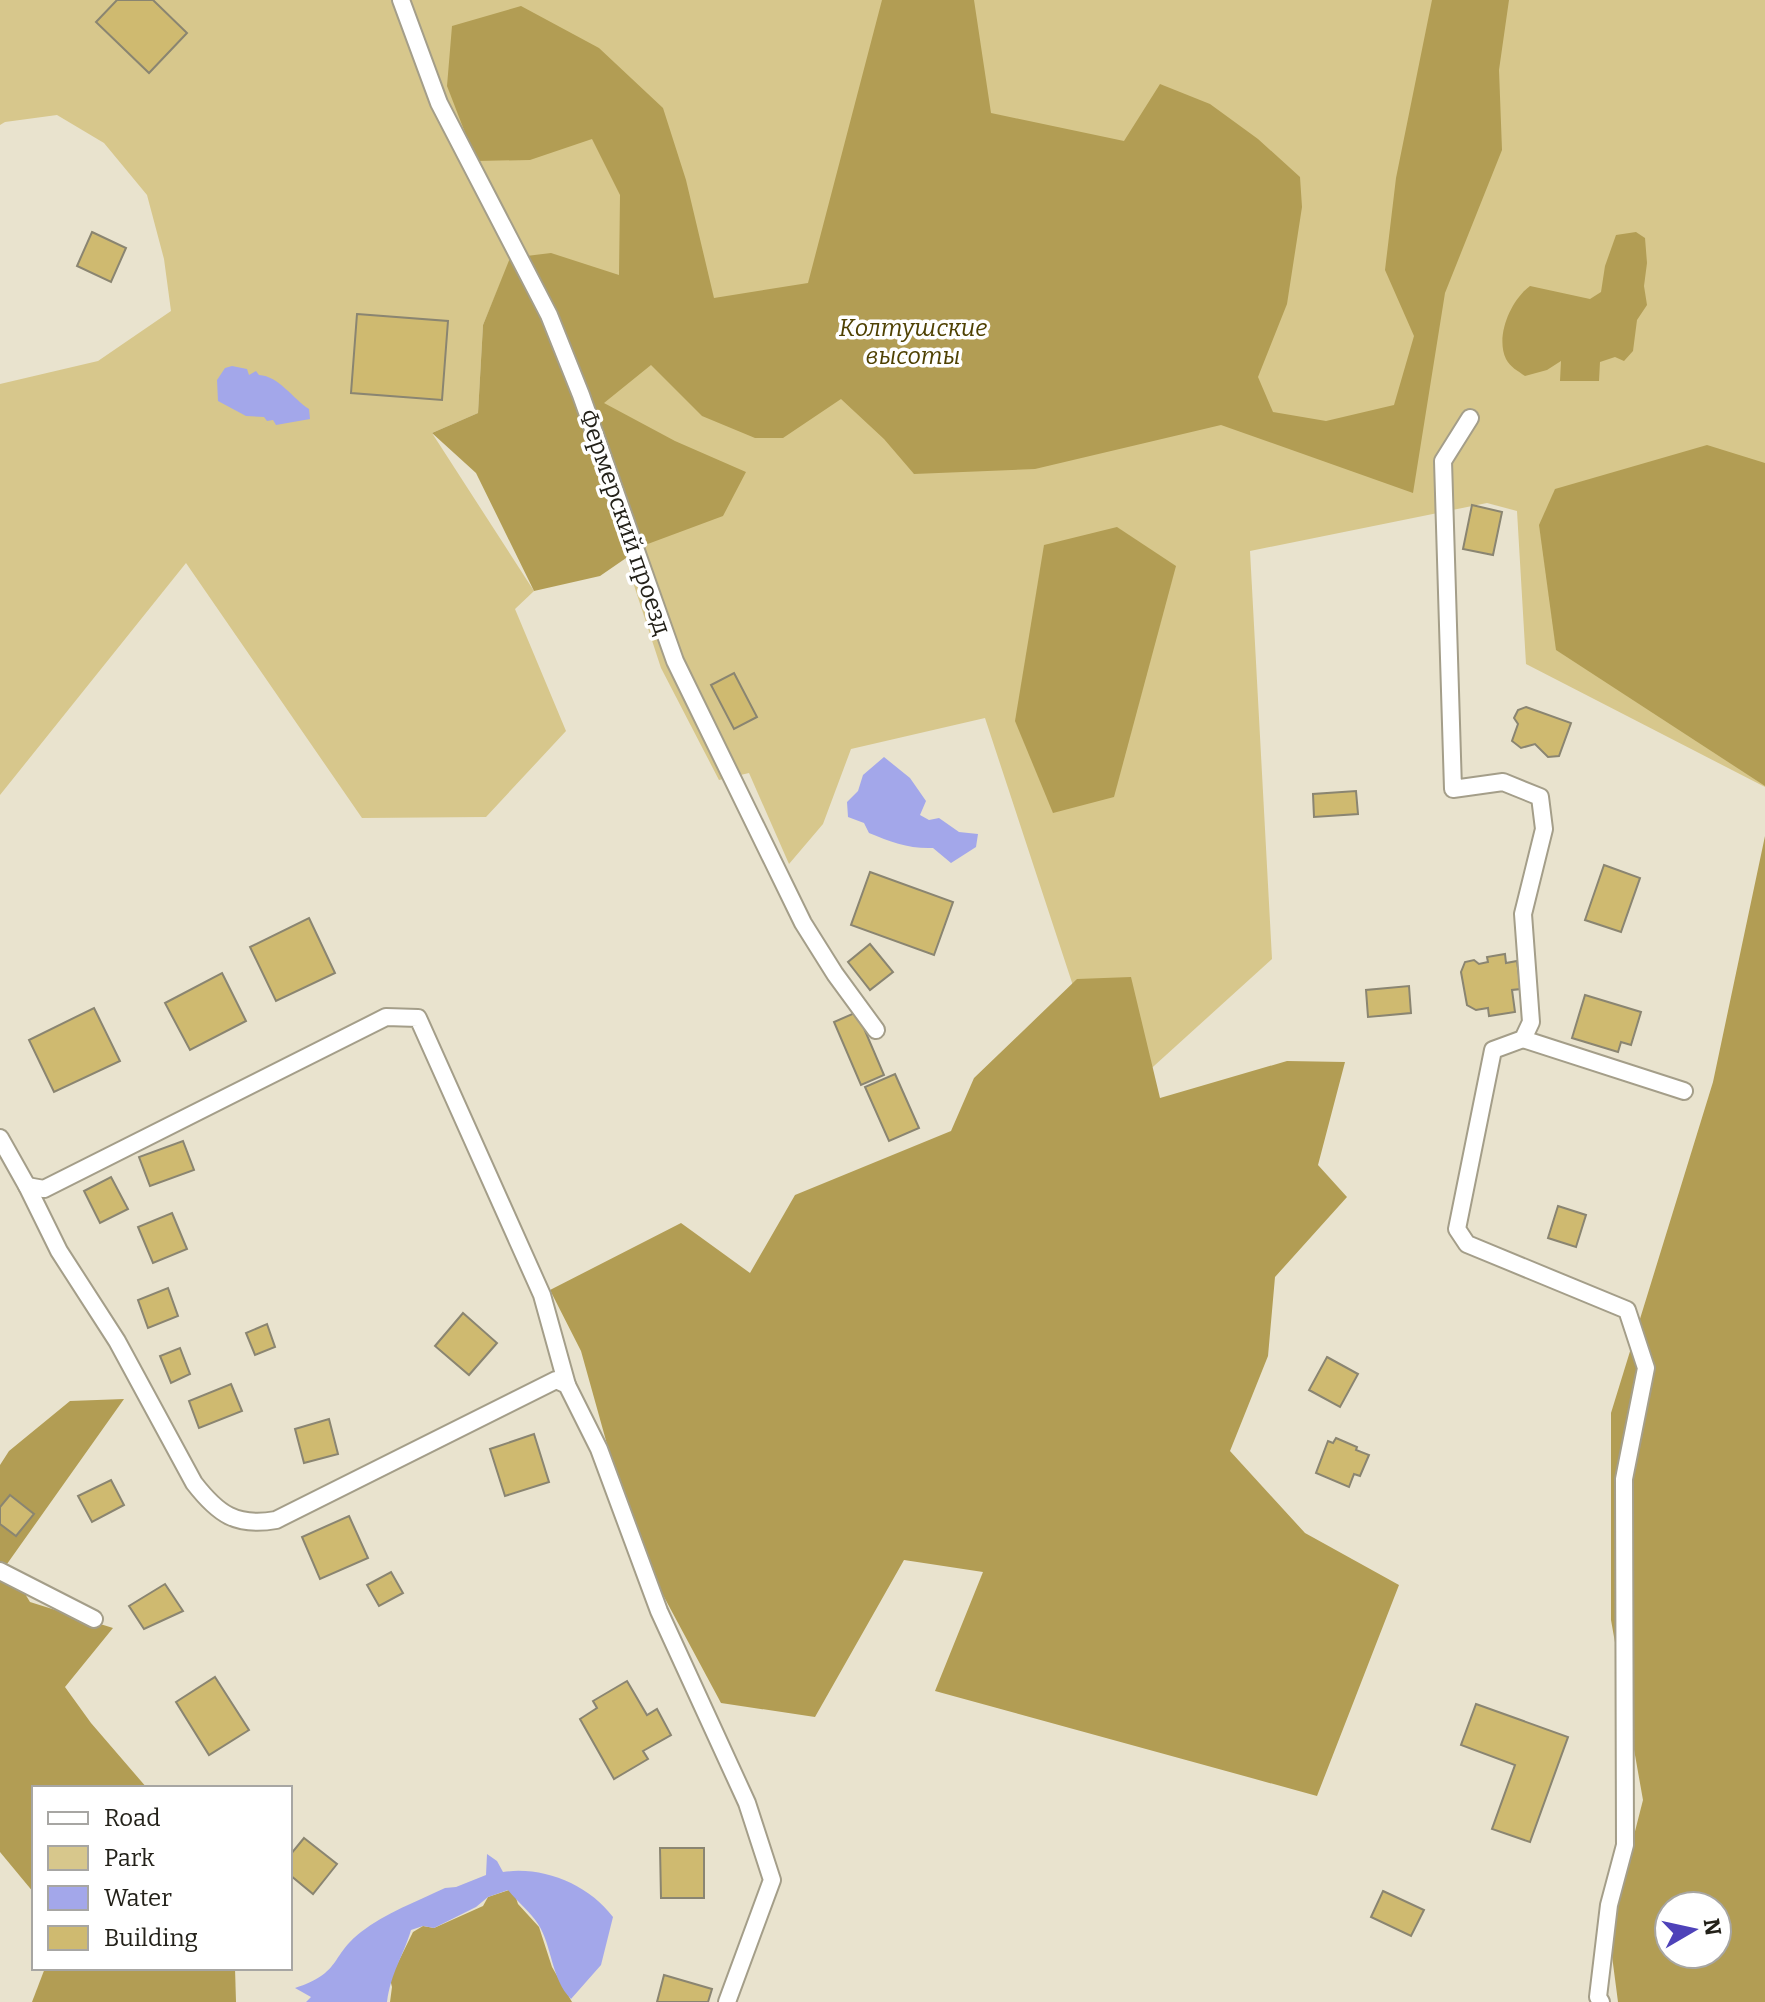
<svg xmlns="http://www.w3.org/2000/svg" width="1765" height="2002" font-family="Bitter,serif">
<style>
.green{fill:#d7c78c}
.forest{fill:#b29d54;fill-rule:evenodd}
.water{fill:#a3a7ea}
.building{fill:#cfba70;stroke:#8a8571;stroke-width:2}
.lines{fill:none;stroke-linecap:round;stroke-linejoin:round}
.street-casing{stroke:#a49e89;stroke-width:20}
.street{stroke:#fff;stroke-width:16}
.labels{text-anchor:middle;dominant-baseline:central;stroke-width:7;stroke-linejoin:round;paint-order:stroke}
.park-label{font-size:24px;font-style:italic;fill:#4f4102;stroke:#fff}
.street-label{font-size:24px;fill:#232119;stroke:#fff}
</style>
<rect width="100%" height="100%" fill="#e9e3ce"/>
<path class="green" d="M 0,0 L 1765,0 L 1765,787 L 1526,664 L 1517,511 L 1487,503 L 1250,551 L 1272,959 L 1133,1085 L 1107,1089 L 985,718 L 851,749 L 823,824 L 789,864 L 749,773 L 719,780 L 661,668 L 598,475 L 508,265 L 483,325 L 478,413 L 432,433 L 534,591 L 515,609 L 566,731 L 486,817 L 362,818 L 186,563 L 0,795 L 0,384 L 98,361 L 171,311 L 164,259 L 147,195 L 104,143 L 57,115 L 5,122 L 0,125 Z"/>
<g class="forest">
<path d="M 882,0 L 974,0 L 991,113 L 1124,141 L 1160,84 L 1210,104 L 1258,139 L 1300,177 L 1302,207 L 1287,304 L 1258,377 L 1273,412 L 1326,421 L 1394,405 L 1414,336 L 1385,270 L 1396,178 L 1432,0 L 1509,0 L 1499,70 L 1502,150 L 1445,293 L 1413,493 L 1221,425 L 1035,469 L 914,474 L 884,439 L 841,399 L 783,438 L 755,438 L 702,416 L 651,365 L 604,403 L 675,441 L 746,472 L 723,516 L 645,545 L 600,576 L 534,591 L 476,473 L 432,433 L 478,413 L 483,325 L 510,258 L 551,253 L 619,275 L 620,195 L 592,139 L 530,160 L 476,161 L 447,86 L 452,26 L 521,6 L 599,48 L 663,108 L 686,180 L 714,298 L 808,283 Z"/>
<path d="M 1636,232 L 1645,238 L 1647,263 L 1644,286 L 1647,305 L 1637,320 L 1633,351 L 1624,361 L 1615,357 L 1600,362 L 1599,381 L 1560,381 L 1561,361 L 1547,370 L 1525,376 C 1518,371 1510,367 1506,359 C 1495,336 1511,300 1530,286 L 1590,299 L 1601,292 L 1605,266 L 1616,235 Z"/>
<path d="M 1707,445 L 1765,463 L 1765,786 L 1556,650 L 1539,525 L 1555,489 Z"/>
<path d="M 1117,527 L 1176,566 L 1114,797 L 1053,813 L 1015,721 L 1044,545 Z"/>
<path d="M 1765,836 L 1765,2002 L 1618,2002 L 1609,1933 L 1643,1800 L 1611,1620 L 1611,1413 L 1713,1082 ZM 1669,1906 L 1717,1906 L 1717,1954 L 1669,1954 Z"/>
<path d="M 1131,977 L 1160,1098 L 1287,1061 L 1345,1062 L 1318,1165 L 1347,1197 L 1275,1277 L 1268,1356 L 1230,1451 L 1305,1533 L 1399,1585 L 1317,1796 L 935,1691 L 983,1572 L 904,1560 L 815,1717 L 721,1703 L 634,1541 L 581,1351 L 550,1290 L 681,1223 L 750,1273 L 795,1195 L 951,1131 L 974,1078 L 1077,979 Z"/>
<path d="M 124,1399 L 7,1564 L 30,1602 L 113,1628 L 65,1687 L 91,1723 L 147,1788 L 34,1788 L 34,1893 L 0,1852 L 0,1465 L 9,1451 L 70,1401 Z"/>
<path d="M 509,1890 L 515,1895 L 518,1904 L 539,1927 L 552,1967 L 572,2002 L 390,2002 L 392,1987 L 390,1979 L 413,1932 L 423,1926 L 434,1928 L 483,1906 L 488,1897 Z"/>
<path d="M 45,1968 L 235,1968 L 236,2002 L 32,2002 Z"/>
</g>
<g class="water">
<path d="M 232,366 L 247,369 L 249,375 L 256,371 L 259,375 C 279,376 293,399 309,409 L 310,419 L 276,425 L 273,420 L 267,421 L 264,417 L 246,416 L 218,401 L 217,380 L 225,368 Z"/>
<path d="M 884,757 L 910,778 L 926,801 L 920,815 L 929,820 L 939,818 L 959,832 L 978,834 L 976,847 L 951,863 L 933,848 C 909,849 891,842 869,833 L 864,823 L 848,817 L 847,802 L 858,791 L 863,775 Z"/>
<path d="M 487,1854 L 497,1861 L 503,1872 C 543,1866 588,1884 613,1917 L 601,1965 L 571,1999 C 551,1979 552,1945 538,1924 C 531,1913 517,1901 508,1890 L 488,1897 L 476,1907 L 434,1928 L 423,1926 L 411,1930 C 403,1957 391,1972 387,2002 L 306,2002 L 311,1997 L 295,1988 C 342,1973 330,1956 361,1932 C 385,1913 418,1901 445,1888 L 456,1887 L 486,1875 Z"/>
</g>
<g class="building">
<path d="M 117,0 L 153,0 L 187,33 L 149,73 L 96,22 Z"/>
<path d="M 92,232 L 126,248 L 111,282 L 77,266 Z"/>
<path d="M 357,314 L 448,321 L 442,400 L 351,393 Z"/>
<path d="M 1472,505 L 1502,512 L 1493,555 L 1463,549 Z"/>
<path d="M 734,673 L 757,717 L 734,729 L 711,685 Z"/>
<path d="M 1526,707 L 1571,723 L 1559,756 L 1548,757 L 1535,744 L 1521,748 L 1512,741 L 1518,724 L 1514,718 L 1518,710 Z"/>
<path d="M 1356,791 L 1358,814 L 1314,817 L 1313,794 Z"/>
<path d="M 1604,865 L 1640,878 L 1621,932 L 1585,920 Z"/>
<path d="M 870,872 L 953,902 L 934,955 L 851,925 Z"/>
<path d="M 309,918 L 335,973 L 276,1001 L 250,947 Z"/>
<path d="M 870,944 L 893,972 L 870,990 L 848,962 Z"/>
<path d="M 1505,954 L 1506,963 L 1517,961 L 1521,989 L 1512,990 L 1515,1012 L 1489,1016 L 1488,1008 L 1476,1010 L 1467,1005 L 1461,972 L 1465,962 L 1474,960 L 1479,964 L 1488,962 L 1487,957 Z"/>
<path d="M 222,973 L 246,1021 L 190,1050 L 165,1003 Z"/>
<path d="M 1409,986 L 1411,1013 L 1368,1017 L 1366,990 Z"/>
<path d="M 1585,995 L 1641,1012 L 1631,1045 L 1621,1042 L 1618,1052 L 1572,1038 Z"/>
<path d="M 94,1008 L 120,1061 L 54,1092 L 29,1040 Z"/>
<path d="M 857,1012 L 884,1075 L 861,1085 L 834,1022 Z"/>
<path d="M 895,1074 L 919,1128 L 889,1141 L 865,1087 Z"/>
<path d="M 183,1141 L 194,1170 L 150,1186 L 139,1157 Z"/>
<path d="M 111,1177 L 128,1209 L 100,1223 L 84,1191 Z"/>
<path d="M 1558,1206 L 1586,1215 L 1576,1247 L 1548,1238 Z"/>
<path d="M 172,1213 L 187,1249 L 153,1263 L 138,1227 Z"/>
<path d="M 168,1288 L 178,1316 L 148,1328 L 138,1300 Z"/>
<path d="M 463,1313 L 497,1343 L 469,1375 L 435,1346 Z"/>
<path d="M 267,1324 L 275,1347 L 255,1355 L 246,1333 Z"/>
<path d="M 180,1348 L 190,1374 L 171,1383 L 160,1356 Z"/>
<path d="M 1327,1357 L 1358,1374 L 1340,1407 L 1309,1390 Z"/>
<path d="M 231,1384 L 242,1411 L 199,1428 L 189,1401 Z"/>
<path d="M 329,1419 L 338,1454 L 304,1463 L 295,1429 Z"/>
<path d="M 534,1434 L 549,1482 L 505,1496 L 490,1449 Z"/>
<path d="M 1336,1438 L 1357,1447 L 1356,1450 L 1369,1455 L 1360,1476 L 1354,1474 L 1349,1487 L 1316,1473 L 1328,1441 L 1333,1443 Z"/>
<path d="M 111,1480 L 124,1505 L 92,1522 L 78,1496 Z"/>
<path d="M 10,1495 L 34,1514 L 16,1536 L 0,1524 L 0,1507 Z"/>
<path d="M 349,1516 L 368,1558 L 320,1579 L 302,1537 Z"/>
<path d="M 391,1572 L 403,1593 L 379,1606 L 367,1585 Z"/>
<path d="M 165,1584 L 183,1611 L 144,1629 L 129,1606 Z"/>
<path d="M 215,1677 L 249,1730 L 209,1755 L 176,1702 Z"/>
<path d="M 627,1681 L 647,1715 L 657,1709 L 671,1735 L 643,1751 L 648,1759 L 614,1779 L 580,1719 L 597,1708 L 593,1701 Z"/>
<path d="M 1476,1704 L 1568,1737 L 1530,1842 L 1492,1829 L 1515,1765 L 1461,1745 Z"/>
<path d="M 304,1838 L 337,1864 L 313,1894 L 290,1875 L 290,1855 Z"/>
<path d="M 660,1848 L 704,1848 L 704,1898 L 661,1898 Z"/>
<path d="M 1383,1891 L 1424,1910 L 1411,1936 L 1371,1917 Z"/>
<path d="M 664,1975 L 712,1989 L 708,2002 L 657,2002 Z"/>
</g>
<g class="lines">
<defs>
<g id="street">
<path d="M 401,0 L 439,103 L 549,315 L 581,395 L 675,661 L 803,923 L 835,974 L 876,1030"/>
<path d="M 1470,418 L 1443,461 L 1453,789 L 1503,782 L 1540,797 L 1544,829 L 1523,914 L 1531,1022 L 1523,1039 L 1493,1050 L 1457,1229 L 1467,1244 L 1627,1310 L 1646,1368 L 1624,1479 L 1625,1845 L 1609,1905 L 1598,1997 L 1601,2002"/>
<path d="M 1523,1039 L 1684,1091"/>
<path d="M 0,1138 L 27,1186 L 59,1251 L 117,1341 L 194,1483 C 218,1514 236,1527 276,1520 L 556,1380 L 567,1385 L 599,1449 L 659,1611 L 747,1803 L 772,1880 L 727,2002"/>
<path d="M 27,1186 L 44,1189 L 386,1017 L 418,1018 L 542,1295 L 567,1385"/>
<path d="M 0,1571 L 94,1619"/>
</g>
</defs>
<use href="#street" class="street-casing"/>
<use href="#street" class="street"/>
</g>
<g class="labels">
<g class="park-label">
<text x="913" y="328">Колтушские<tspan x="913" dy="28">высоты</tspan></text>
</g>
<g class="street-label">
<text transform="translate(625 522) rotate(71)">Фермерский проезд</text>
</g>
</g>
<rect x="32" y="1786" width="260" height="184" fill="#ffffff" stroke="#a7a6a3" stroke-width="2"/>
<rect x="48" y="1812" width="40" height="12" fill="#ffffff" stroke="#a7a6a3" stroke-width="2"/>
<text x="104" y="1826" font-size="24" fill="#232119">Road</text>
<rect x="48" y="1846" width="40" height="24" fill="#d7c78c" stroke="#a7a6a3" stroke-width="2"/>
<text x="104" y="1866" font-size="24" fill="#232119">Park</text>
<rect x="48" y="1886" width="40" height="24" fill="#a3a7ea" stroke="#a7a6a3" stroke-width="2"/>
<text x="104" y="1906" font-size="24" fill="#232119">Water</text>
<rect x="48" y="1926" width="40" height="24" fill="#cfba70" stroke="#a7a6a3" stroke-width="2"/>
<text x="104" y="1946" font-size="24" fill="#232119">Building</text>
<g transform="translate(1693 1930) rotate(81)"><circle r="38" fill="#ffffff" stroke="#a7a6a3" stroke-width="2"/>
<path d="M0-6L14 30L0 20L-14 30Z" fill="#4e42b9"/>
<text y="-12" font-size="22" font-weight="bold" text-anchor="middle" fill="#232119">N</text>
</g>
</svg>
